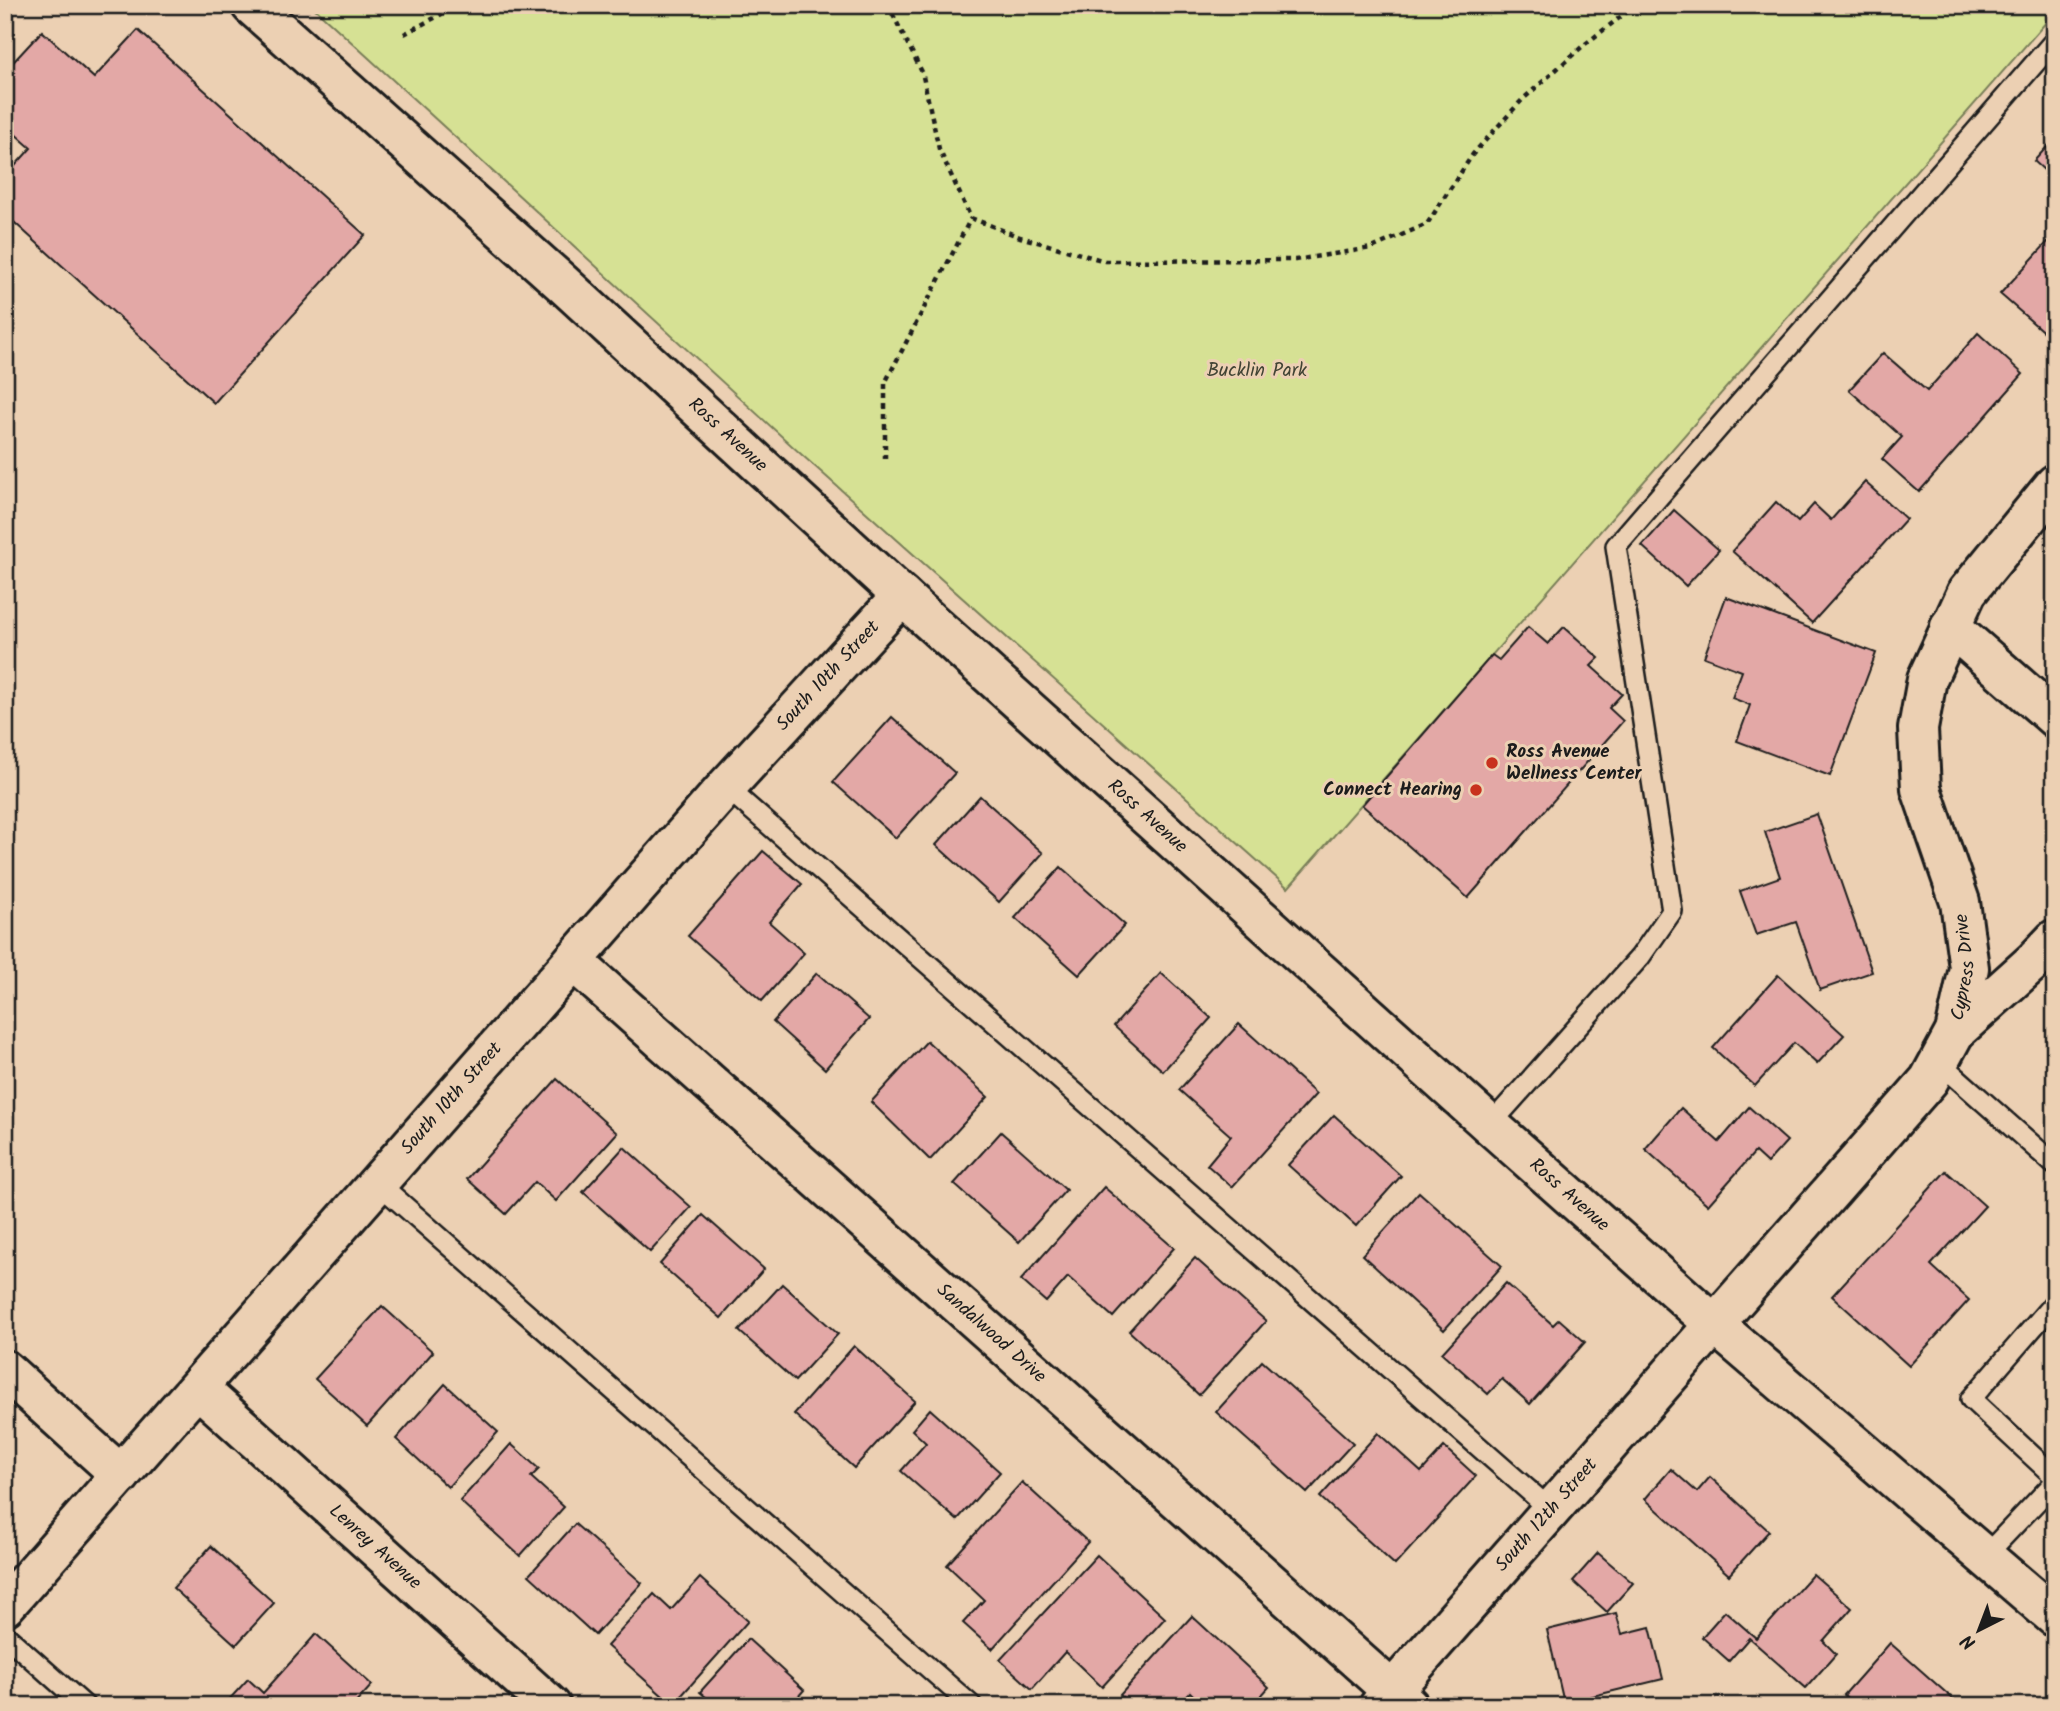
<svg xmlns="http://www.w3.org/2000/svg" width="2060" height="1711" font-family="Kalam,sans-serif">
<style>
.green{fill:#d6e194;stroke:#797e58;stroke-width:2}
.building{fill:#e3a8a6;stroke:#1c1c1c;stroke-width:2}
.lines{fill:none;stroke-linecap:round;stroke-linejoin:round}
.lane-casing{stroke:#1c1c1c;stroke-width:24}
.street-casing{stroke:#1c1c1c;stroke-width:44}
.secondary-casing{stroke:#1c1c1c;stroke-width:44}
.path{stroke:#1c1c1c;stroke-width:4.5;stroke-dasharray:5 5;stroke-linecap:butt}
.lane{stroke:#ecd0b3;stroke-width:19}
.street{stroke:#ecd0b3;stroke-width:38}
.secondary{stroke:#ecd0b3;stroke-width:38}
.poi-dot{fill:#c8321e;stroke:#ecd0b3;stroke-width:2.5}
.labels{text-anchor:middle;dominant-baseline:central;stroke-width:6;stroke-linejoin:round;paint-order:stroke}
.park-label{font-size:19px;fill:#414334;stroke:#ecd0b3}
.street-label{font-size:19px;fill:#1c1c1c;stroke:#ecd0b3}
.poi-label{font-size:19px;font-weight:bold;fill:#1c1c1c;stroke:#ecd0b3;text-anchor:start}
</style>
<rect width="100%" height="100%" fill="#ecd0b3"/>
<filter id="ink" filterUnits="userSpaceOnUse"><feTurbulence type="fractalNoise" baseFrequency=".0143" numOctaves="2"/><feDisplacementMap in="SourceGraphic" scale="14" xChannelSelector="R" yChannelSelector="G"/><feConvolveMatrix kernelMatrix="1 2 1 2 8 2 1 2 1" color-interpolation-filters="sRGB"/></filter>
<g filter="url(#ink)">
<path class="green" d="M 311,5 L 2055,5 L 2055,12 L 1288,888 L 802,455 Z"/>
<g class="building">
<path d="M 138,30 L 365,235 L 214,403 L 5,214 L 5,177 L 31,148 L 5,125 L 5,71 L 42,31 L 94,78 Z"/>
<path d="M 2055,138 L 2055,180 L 2034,161 Z"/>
<path d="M 2055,234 L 2055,342 L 2000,294 Z"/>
<path d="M 1978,333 L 2023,374 L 1919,492 L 1882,459 L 1902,437 L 1849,390 L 1883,353 L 1927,391 Z"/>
<path d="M 1865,482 L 1906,519 L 1812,623 L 1732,551 L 1776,502 L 1798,522 L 1814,504 L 1831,520 Z"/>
<path d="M 1674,510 L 1719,550 L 1686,586 L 1642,546 Z"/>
<path d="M 1726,597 L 1876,653 L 1830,776 L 1737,741 L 1750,705 L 1732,698 L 1742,671 L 1704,657 Z"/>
<path d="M 1528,627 L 1548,644 L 1564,627 L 1599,658 L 1591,666 L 1622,694 L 1609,708 L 1623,721 L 1468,898 L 1362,805 L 1492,655 L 1499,660 Z"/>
<path d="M 892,717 L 955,773 L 896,838 L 833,782 Z"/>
<path d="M 980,796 L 1043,853 L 999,902 L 936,845 Z"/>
<path d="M 1817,814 L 1872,972 L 1820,990 L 1796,922 L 1756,935 L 1740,891 L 1780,877 L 1765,832 Z"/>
<path d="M 763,851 L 802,884 L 769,922 L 804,953 L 762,1001 L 688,936 Z"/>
<path d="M 1061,867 L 1125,925 L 1079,975 L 1015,918 Z"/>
<path d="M 817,973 L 869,1019 L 825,1069 L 773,1022 Z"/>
<path d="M 1161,973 L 1211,1018 L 1163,1071 L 1114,1026 Z"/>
<path d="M 1778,975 L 1844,1035 L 1817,1064 L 1794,1043 L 1755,1086 L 1713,1048 Z"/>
<path d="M 1239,1024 L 1316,1094 L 1232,1187 L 1207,1165 L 1231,1136 L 1179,1090 Z"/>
<path d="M 927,1041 L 988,1097 L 930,1160 L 871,1102 Z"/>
<path d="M 557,1079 L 617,1133 L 556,1201 L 535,1182 L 506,1214 L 467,1179 Z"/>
<path d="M 1749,1107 L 1787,1141 L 1767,1163 L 1755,1152 L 1708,1205 L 1645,1149 L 1681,1108 L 1719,1142 Z"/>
<path d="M 1334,1115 L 1401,1176 L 1356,1226 L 1288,1165 Z"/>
<path d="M 1001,1132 L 1066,1190 L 1019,1242 L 954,1184 Z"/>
<path d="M 624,1147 L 691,1207 L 650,1252 L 583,1192 Z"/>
<path d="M 1946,1171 L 1985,1206 L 1931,1265 L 1969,1300 L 1909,1366 L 1832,1296 Z"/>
<path d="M 1104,1187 L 1174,1248 L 1113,1317 L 1068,1277 L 1046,1302 L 1021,1280 Z"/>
<path d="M 1419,1192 L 1502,1266 L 1444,1330 L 1362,1255 Z"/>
<path d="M 703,1215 L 764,1269 L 721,1318 L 660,1264 Z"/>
<path d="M 1195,1258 L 1266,1321 L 1199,1395 L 1129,1331 Z"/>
<path d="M 1506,1283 L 1553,1325 L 1559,1319 L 1585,1342 L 1530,1404 L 1502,1379 L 1488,1394 L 1442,1353 Z"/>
<path d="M 782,1284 L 838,1334 L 795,1381 L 739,1331 Z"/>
<path d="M 382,1306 L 433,1352 L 367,1426 L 315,1379 Z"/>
<path d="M 854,1346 L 915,1401 L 854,1468 L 794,1414 Z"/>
<path d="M 1262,1361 L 1353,1443 L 1307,1493 L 1216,1412 Z"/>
<path d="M 445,1384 L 498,1432 L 448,1487 L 396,1439 Z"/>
<path d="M 930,1409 L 1000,1472 L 957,1520 L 901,1471 L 926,1443 L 912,1430 Z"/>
<path d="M 1378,1433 L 1421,1472 L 1444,1447 L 1476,1476 L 1395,1565 L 1320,1497 Z"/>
<path d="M 511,1444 L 539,1469 L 531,1477 L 564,1507 L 520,1556 L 460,1501 Z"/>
<path d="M 1671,1469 L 1697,1492 L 1710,1477 L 1769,1531 L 1729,1575 L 1645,1499 Z"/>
<path d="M 1022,1482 L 1088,1542 L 992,1649 L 963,1623 L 984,1600 L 947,1565 Z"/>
<path d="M 575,1524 L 642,1583 L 595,1635 L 529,1575 Z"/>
<path d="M 211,1546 L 274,1603 L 236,1645 L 173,1588 Z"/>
<path d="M 1598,1553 L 1633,1583 L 1607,1612 L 1573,1581 Z"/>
<path d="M 1097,1555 L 1165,1618 L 1102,1687 L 1065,1652 L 1032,1689 L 1000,1660 Z"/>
<path d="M 1813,1574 L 1852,1608 L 1823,1641 L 1836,1654 L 1806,1688 L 1749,1638 L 1729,1661 L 1702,1637 L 1725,1611 L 1756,1638 Z"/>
<path d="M 700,1578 L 748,1621 L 673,1705 L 607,1646 L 654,1594 L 671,1610 Z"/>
<path d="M 1616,1613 L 1622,1634 L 1650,1627 L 1663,1679 L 1564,1703 L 1547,1630 Z"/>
<path d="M 1192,1616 L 1269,1687 L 1252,1706 L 1204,1706 L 1190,1692 L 1177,1706 L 1132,1706 L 1120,1695 Z"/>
<path d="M 316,1634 L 372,1685 L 353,1706 L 225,1704 L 248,1679 L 263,1693 Z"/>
<path d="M 748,1639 L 804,1690 L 790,1706 L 716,1706 L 700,1692 Z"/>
<path d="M 1890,1643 L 1961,1706 L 1856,1706 L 1844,1695 Z"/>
</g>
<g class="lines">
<defs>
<g id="lane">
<path d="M 726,787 L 1551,1510"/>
<path d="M 1939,1062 L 2055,1165"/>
<path d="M 1490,1125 L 1640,957 L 1672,911 L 1616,546 L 2055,40"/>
<path d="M 378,1183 L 972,1706"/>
<path d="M 2055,1302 L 1971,1399 L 2055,1477"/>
<path d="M 1986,1555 L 2055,1482"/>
<path d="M 5,1635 L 85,1706"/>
</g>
<g id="street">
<path d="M 1950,626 L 2055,718"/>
<path id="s1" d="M 573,961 L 1409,1706"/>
<path d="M 1955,1032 L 2035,960 L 2055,939"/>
<path d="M 5,1370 L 121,1475"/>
<path id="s2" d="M 198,1388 L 551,1706"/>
<path id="s3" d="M 5,1606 L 726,787 L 902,596"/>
<path id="s4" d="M 1379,1706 L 1929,1080 L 1955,1032 L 1969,968 L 1960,902 L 1921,789 L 1918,729 L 1927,679 L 1967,592 L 2055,484"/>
</g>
<g id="secondary">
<path id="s5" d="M 251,5 L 561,282 L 902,596 L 1490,1125 L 1714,1324 L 2055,1617"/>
</g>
</defs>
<use href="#lane" class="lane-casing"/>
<use href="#street" class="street-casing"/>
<use href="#secondary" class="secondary-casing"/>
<g class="path">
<path d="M 888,5 L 922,72 L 939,149 L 971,218 L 1020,237 L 1105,261 L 1295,260 L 1372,248 L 1427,224 L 1473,154 L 1522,100 L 1584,45 L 1636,5"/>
<path d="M 404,34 L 459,5"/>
<path d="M 885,459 L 885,383 L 971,218"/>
</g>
<use href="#lane" class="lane"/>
<use href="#street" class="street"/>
<use href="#secondary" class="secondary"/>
</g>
</g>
<g class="poi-dot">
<circle cx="1492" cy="763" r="7"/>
<circle cx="1476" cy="790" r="7"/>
</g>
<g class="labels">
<g class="park-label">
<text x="1257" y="371">Bucklin Park</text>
</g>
<g class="street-label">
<text stroke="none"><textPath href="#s5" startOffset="642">Ross Avenue</textPath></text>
<text stroke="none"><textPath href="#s3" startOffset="1242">South 10th Street</textPath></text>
<text stroke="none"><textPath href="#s5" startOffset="1209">Ross Avenue</textPath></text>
<text stroke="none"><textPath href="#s4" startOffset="954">Cypress Drive</textPath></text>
<text stroke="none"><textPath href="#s3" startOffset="676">South 10th Street</textPath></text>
<text stroke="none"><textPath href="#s5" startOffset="1776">Ross Avenue</textPath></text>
<text stroke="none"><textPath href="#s1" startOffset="560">Sandalwood Drive</textPath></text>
<text stroke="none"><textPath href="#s4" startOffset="254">South 12th Street</textPath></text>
<text stroke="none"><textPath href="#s2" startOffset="238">Lenrey Avenue</textPath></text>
</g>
<g class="poi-label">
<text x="1506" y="752">Ross Avenue<tspan x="1506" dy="22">Wellness Center</tspan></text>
<text x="1462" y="790" text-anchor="end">Connect Hearing</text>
</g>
</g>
<rect width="2060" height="1711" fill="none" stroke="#ecd0b3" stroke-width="28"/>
<rect x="14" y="14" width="2032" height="1683" fill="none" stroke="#1c1c1c" stroke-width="2.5" filter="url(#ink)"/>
<g transform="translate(1979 1630) rotate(222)" stroke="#ecd0b3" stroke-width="5" paint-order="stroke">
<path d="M0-5L12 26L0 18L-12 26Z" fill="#1c1c1c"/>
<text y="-10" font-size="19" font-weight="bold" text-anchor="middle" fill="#1c1c1c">N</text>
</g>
</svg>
